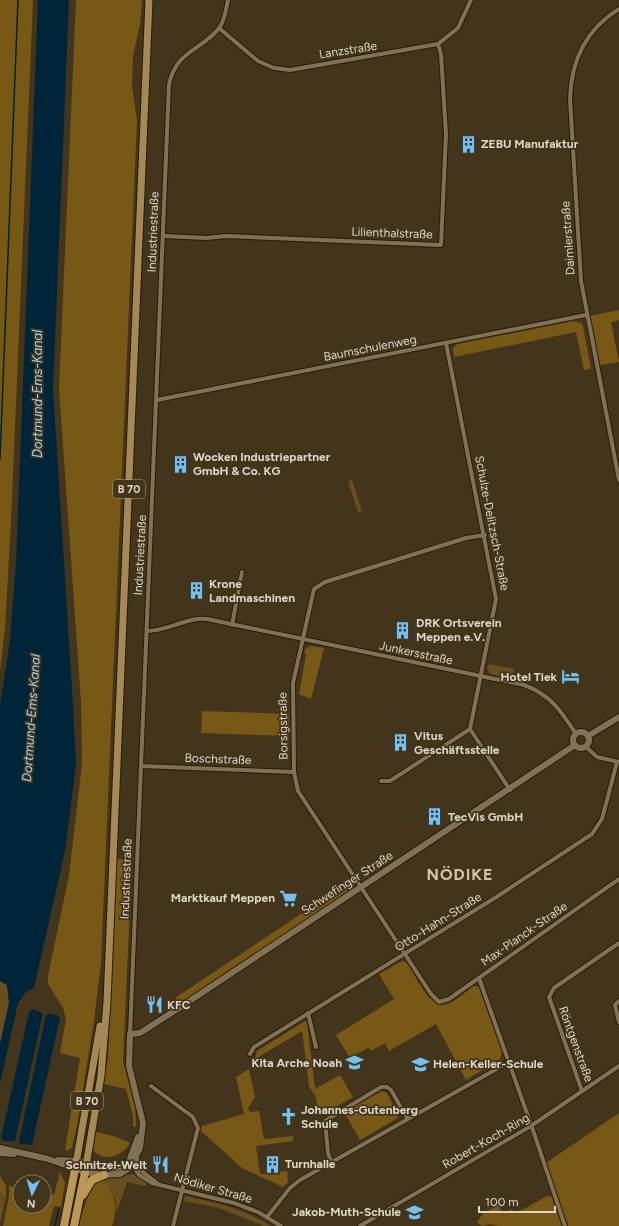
<svg xmlns="http://www.w3.org/2000/svg" width="619" height="1226" font-family="Figtree,sans-serif">
<style>
.green{fill:#694f1d}
.forest{fill:#785815}
.water{fill:#012538}
.lines{fill:none;stroke-linecap:round;stroke-linejoin:round}
.stream{stroke:#012538;stroke-width:1.5}
.street-casing{stroke:#291c04;stroke-width:6}
.secondary-casing{stroke:#291c04;stroke-width:8}
.primary-casing{stroke:#291c04;stroke-width:9}
.highway-casing{stroke:#291c04;stroke-width:10}
.street{stroke:#817257;stroke-width:4}
.secondary{stroke:#817257;stroke-width:6}
.primary{stroke:#a48957;stroke-width:7}
.highway{stroke:#bb9857;stroke-width:8}
.labels{text-anchor:middle;dominant-baseline:central;stroke-width:3.5;stroke-linejoin:round;paint-order:stroke}
.shield{fill:#43351c;stroke:#b0a694;stroke-width:1}
.shield-label{font-size:11px;font-weight:bold;fill:#dfd6c8}
.street-label{font-size:12px;fill:#dfd6c8;stroke:#43351c}
.poi-label{font-size:12px;font-weight:bold;fill:#dfd6c8;stroke:#43351c;text-anchor:start}
.water-label{font-size:13px;font-style:italic;fill:#a1d5f7;stroke:#43351c}
.district-label{font-size:16px;font-weight:bold;letter-spacing:1px;fill:#d6c5a8;stroke:#43351c}
</style>
<rect width="100%" height="100%" fill="#43351c"/>
<g class="green">
<path d="M 352,480 L 362,511 L 358,512 L 348,481 Z"/>
<path d="M 489,664 L 514,669 L 512,678 L 490,674 L 487,668 Z"/>
<path d="M 0,981 L 7,985 L 9,1003 L 0,1044 Z"/>
<path d="M 133,1174 L 147,1182 L 146,1186 L 127,1182 L 117,1212 L 115,1198 L 97,1180 Z"/>
<path d="M 0,1192 L 6,1196 L 0,1224 Z"/>
<path d="M 185,1196 C 215,1202 244,1209 271,1226 L 264,1226 L 219,1208 L 184,1201 Z"/>
</g>
<g class="forest">
<path d="M 0,0 L 33,0 L 11,522 L 5,628 L 0,672 Z"/>
<path d="M 76,0 L 142,0 L 140,24 L 133,56 L 132,87 L 137,120 L 101,962 L 94,1021 L 77,1126 L 72,1147 L 68,1151 L 65,1150 L 80,1058 L 60,1053 L 66,1019 L 63,1008 L 48,984 L 48,976 L 69,875 L 82,764 L 81,702 L 59,388 Z"/>
<path d="M 619,310 L 619,320 L 611,322 L 619,362 L 599,365 L 589,316 Z"/>
<path d="M 573,321 L 581,323 L 583,326 L 591,369 L 584,370 L 576,332 L 454,357 L 453,348 L 458,344 Z"/>
<path d="M 310,646 L 324,648 L 311,699 L 299,694 L 306,655 L 304,650 Z"/>
<path d="M 202,711 L 289,714 L 289,736 L 201,733 Z"/>
<path d="M 117,859 L 132,860 L 123,1062 L 135,1105 L 136,1127 L 133,1126 L 133,1116 L 126,1089 L 104,1084 L 108,1057 Z"/>
<path d="M 354,880 L 355,885 L 351,891 L 179,1004 L 175,998 L 331,894 Z"/>
<path d="M 404,961 L 408,964 C 415,975 431,1011 447,1004 C 456,1001 466,992 473,986 L 479,987 L 502,1052 L 500,1059 L 466,1080 L 436,1024 L 389,1051 L 385,1043 L 371,1051 L 369,1047 L 350,1058 L 336,1035 L 394,999 L 379,974 L 400,962 Z"/>
<path d="M 305,1021 L 307,1023 L 315,1089 L 340,1075 L 353,1097 L 325,1113 L 318,1114 L 316,1097 L 309,1086 L 302,1031 L 255,1059 L 257,1051 Z"/>
<path d="M 249,1069 L 255,1097 L 248,1108 L 250,1112 L 259,1111 L 264,1139 L 293,1136 L 293,1141 L 256,1146 L 260,1174 L 287,1171 L 288,1182 L 283,1187 L 242,1168 L 200,1130 L 202,1126 L 244,1114 L 236,1077 Z"/>
<path d="M 382,1091 L 387,1093 L 398,1116 L 396,1119 L 360,1140 L 344,1112 Z"/>
<path d="M 619,1113 L 619,1226 L 568,1226 L 546,1163 Z"/>
<path d="M 96,1132 L 114,1136 L 130,1143 C 123,1156 102,1164 93,1149 Z"/>
<path d="M 60,1172 L 65,1183 L 61,1207 L 54,1206 L 49,1226 L 3,1226 L 9,1196 L 9,1186 L 20,1188 L 20,1206 L 44,1206 L 44,1193 L 54,1195 Z"/>
<path d="M 0,1176 L 6,1186 L 6,1196 L 0,1192 Z"/>
<path d="M 99,1181 L 107,1183 C 116,1201 118,1207 112,1226 L 78,1226 L 91,1187 Z"/>
<path d="M 547,1196 L 552,1197 L 562,1226 L 499,1226 L 490,1224 L 482,1226 L 477,1222 L 483,1214 L 498,1205 L 503,1214 L 512,1209 L 515,1214 Z"/>
</g>
<g class="water">
<path d="M 38,0 L 69,0 L 53,389 L 73,704 L 76,765 L 65,851 L 34,988 L 26,992 L 18,1003 L 0,1084 L 0,1044 L 9,1003 L 7,985 L 0,981 L 0,705 L 10,641 L 16,562 Z"/>
<path d="M 32,1009 L 43,1013 L 15,1141 L 4,1141 L 1,1138 L 29,1012 Z"/>
<path d="M 50,1013 L 60,1017 L 32,1145 L 21,1144 L 19,1141 L 46,1015 Z"/>
</g>
<g class="lines">
<g class="stream">
<path d="M 0,459 L 18,0"/>
<path d="M 55,1226 L 59,1208"/>
</g>
<defs>
<g id="street">
<path d="M 619,9 C 585,30 571,61 570,99 L 581,281 L 619,480"/>
<path d="M 219,28 L 258,61 L 274,68 L 290,70 L 438,44 L 458,28 L 471,0"/>
<path d="M 164,236 L 206,238 L 226,236 L 441,245 L 446,134 L 441,54 L 438,44"/>
<path d="M 446,343 L 496,599 L 470,729 L 510,790"/>
<path d="M 157,400 L 586,315"/>
<path d="M 485,535 L 466,538 L 325,582 L 314,589 L 293,683 L 294,772 L 298,791 L 431,994 L 439,1002 L 449,999 L 619,879"/>
<path d="M 232,625 L 242,572"/>
<path d="M 147,631 C 168,631 186,617 207,619 L 524,685 C 551,695 561,711 576,734"/>
<path d="M 586,747 L 597,757 L 619,762"/>
<path d="M 141,766 L 294,772"/>
<path d="M 381,781 L 390,781 L 470,729"/>
<path d="M 479,978 L 535,1136 L 565,1226"/>
<path d="M 619,1001 L 615,1005 L 619,1022"/>
<path d="M 308,1013 L 316,1047"/>
<path d="M 130,1034 L 169,84 C 177,49 202,51 220,27 C 225,19 226,9 228,0"/>
<path d="M 250,1054 L 254,1047 L 498,896 L 592,834 L 602,819 L 617,762"/>
<path d="M 151,1086 L 193,1117 L 198,1128 L 173,1226"/>
<path d="M 582,1091 L 549,997 L 554,988 L 619,943"/>
<path d="M 137,1158 L 139,1169 L 157,1183"/>
<path d="M 331,1162 L 328,1153 L 325,1121 L 381,1087 L 387,1087 L 391,1090 L 407,1118"/>
<path d="M 132,1164 L 139,1175 L 152,1183 L 234,1203 L 258,1212 L 281,1226"/>
<path d="M 267,1217 L 290,1188 L 300,1180 L 509,1062"/>
<path d="M 360,1226 L 531,1126 L 619,1066"/>
</g>
<g id="secondary">
<circle cx="581" cy="740" r="8"/>
<path d="M 588,736 L 619,717"/>
<path d="M 0,1148 L 48,1159 L 85,1172 L 104,1175 L 120,1174 L 130,1168 L 140,1148 L 143,1123 L 129,1066 L 130,1034 L 140,1033 L 179,1008 L 575,745"/>
<path d="M 0,1153 L 14,1154"/>
<path d="M 58,1160 L 77,1161 L 116,1169 L 129,1161 L 138,1137"/>
</g>
<g id="primary">
<path d="M 75,1169 L 100,1026"/>
<path d="M 85,1172 L 101,1076 L 107,1002 L 149,0"/>
</g>
<g id="highway">
<path d="M 83,1195 L 92,1180 L 104,1175"/>
<path d="M 64,1226 L 75,1169"/>
<path d="M 74,1226 L 85,1172"/>
</g>
</defs>
<use href="#street" class="street-casing"/>
<use href="#secondary" class="secondary-casing"/>
<use href="#primary" class="primary-casing"/>
<use href="#highway" class="highway-casing"/>
<use href="#street" class="street"/>
<use href="#secondary" class="secondary"/>
<use href="#primary" class="primary"/>
<use href="#highway" class="highway"/>
</g>
<defs>
<symbol id="building-bare" viewBox="-9 -9 18 18"><path d="M-4-6H4V6H1V3H-1V6H-4ZM-2.5-4.3h1.7v1.8h-1.7ZM.8-4.3h1.7v1.8H.8ZM-2.5-1h1.7V.8h-1.7ZM.8-1h1.7V.8H.8Z" fill="#71c1f5" stroke="#43351c" stroke-width="2.5" paint-order="stroke"/></symbol>
<symbol id="hotel-bare" viewBox="-9 -9 18 18"><path d="M-6-4.5h1.5V1H6V5H4.5V3h-9V5H-6ZM-4 0a1.8 1.8 0 1 1 3.6 0ZM.5 0V-2.5h3Q6-2.5 6 0Z" fill="#71c1f5" stroke="#43351c" stroke-width="2.5" paint-order="stroke"/></symbol>
<symbol id="supermarket-bare" viewBox="-9 -9 18 18"><path d="M-6-5.5h2.5l.6 2H6L4.5 2H-2.5L-4.4-4H-6ZM-1.5 3.2a1.3 1.3 0 1 0 .1 0ZM3 3.2a1.3 1.3 0 1 0 .1 0Z" fill="#71c1f5" stroke="#43351c" stroke-width="2.5" paint-order="stroke"/></symbol>
<symbol id="restaurant-bare" viewBox="-9 -9 18 18"><path d="M-5-6h1v4h1v-4h1v4h1v-4h1v5L-1.5 .5V6h-2V.5L-5-1ZM5-6V6H3V1.5H1.5Q1.5-4 5-6Z" fill="#71c1f5" stroke="#43351c" stroke-width="2.5" paint-order="stroke"/></symbol>
<symbol id="school-bare" viewBox="-9 -9 18 18"><path d="M0-5L7-2L0 1L-7-2ZM-4 1L0 2.5L4 1V4Q0 6-4 4Z" fill="#71c1f5" stroke="#43351c" stroke-width="2.5" paint-order="stroke"/></symbol>
<symbol id="church-bare" viewBox="-9 -9 18 18"><path d="M-1.2-6h2.4v3.5h3.3v2.4h-3.3V6h-2.4V-.1h-3.3v-2.4h3.3Z" fill="#71c1f5" stroke="#43351c" stroke-width="2.5" paint-order="stroke"/></symbol>
</defs>
<g fill-rule="evenodd">
<use href="#building-bare" x="456" y="132" width="25" height="25"/>
<use href="#building-bare" x="168" y="452" width="25" height="25"/>
<use href="#building-bare" x="184" y="578" width="25" height="25"/>
<use href="#building-bare" x="390" y="618" width="25" height="25"/>
<use href="#hotel-bare" x="558" y="664" width="25" height="25"/>
<use href="#building-bare" x="388" y="730" width="25" height="25"/>
<use href="#building-bare" x="422" y="804" width="25" height="25"/>
<use href="#supermarket-bare" x="276" y="886" width="25" height="25"/>
<use href="#restaurant-bare" x="142" y="992" width="25" height="25"/>
<use href="#school-bare" x="342" y="1050" width="25" height="25"/>
<use href="#school-bare" x="408" y="1052" width="25" height="25"/>
<use href="#church-bare" x="276" y="1104" width="25" height="25"/>
<use href="#building-bare" x="260" y="1152" width="25" height="25"/>
<use href="#restaurant-bare" x="148" y="1152" width="25" height="25"/>
<use href="#school-bare" x="402" y="1200" width="25" height="25"/>
</g>
<g class="labels">
<g class="shield">
<rect x="113" y="480" width="32" height="18" rx="3"/>
<rect x="71" y="1092" width="32" height="18" rx="3"/>
</g>
<g class="shield-label">
<text x="129" y="489">B 70</text>
<text x="87" y="1101">B 70</text>
</g>
<g class="street-label">
<text transform="translate(348 50) rotate(-9)">Lanzstraße</text>
<text transform="translate(153 232) rotate(-88)">Industriestraße</text>
<text transform="translate(392 233) rotate(2)">Lilienthalstraße</text>
<text transform="translate(568 238) rotate(-94)">Daimlerstraße</text>
<text transform="translate(370 348) rotate(-11)">Baumschulenweg</text>
<text transform="translate(492 523) rotate(79)">Schulze-Delitzsch-Straße</text>
<text transform="translate(140 555) rotate(-87)">Industriestraße</text>
<text transform="translate(416 653) rotate(12)">Junkersstraße</text>
<text transform="translate(283 726) rotate(-91)">Borsigstraße</text>
<text transform="translate(218 759) rotate(2)">Boschstraße</text>
<text transform="translate(126 879) rotate(-88)">Industriestraße</text>
<text transform="translate(347 883) rotate(-33)">Schwefinger Straße</text>
<text transform="translate(438 922) rotate(-32)">Otto-Hahn-Straße</text>
<text transform="translate(524 934) rotate(-35)">Max-Planck-Straße</text>
<text transform="translate(576 1044) rotate(70)">Röntgenstraße</text>
<text transform="translate(486 1141) rotate(-30)">Robert-Koch-Ring</text>
<text transform="translate(213 1188) rotate(16)">Nödiker Straße</text>
</g>
<g class="poi-label">
<text x="481" y="144">ZEBU Manufaktur</text>
<text x="193" y="457">Wocken Industriepartner<tspan x="193" dy="14">GmbH &amp; Co. KG</tspan></text>
<text x="209" y="584">Krone<tspan x="209" dy="14">Landmaschinen</tspan></text>
<text x="416" y="623">DRK Ortsverein<tspan x="416" dy="14">Meppen e.V.</tspan></text>
<text x="557" y="677" text-anchor="end">Hotel Tiek</text>
<text x="414" y="736">Vitus<tspan x="414" dy="14">Geschäftsstelle</tspan></text>
<text x="448" y="817">TecVis GmbH</text>
<text x="275" y="898" text-anchor="end">Marktkauf Meppen</text>
<text x="167" y="1005">KFC</text>
<text x="342" y="1063" text-anchor="end">Kita Arche Noah</text>
<text x="433" y="1064">Helen-Keller-Schule</text>
<text x="301" y="1110">Johannes-Gutenberg<tspan x="301" dy="14">Schule</tspan></text>
<text x="285" y="1164">Turnhalle</text>
<text x="147" y="1165" text-anchor="end">Schnitzel-Welt</text>
<text x="401" y="1212" text-anchor="end">Jakob-Muth-Schule</text>
</g>
<g class="water-label">
<text transform="translate(37 394) rotate(-90)">Dortmund-Ems-Kanal</text>
<text transform="translate(31 718) rotate(-86)">Dortmund-Ems-Kanal</text>
</g>
<g class="district-label">
<text x="460" y="874">NÖDIKE</text>
</g>
</g>
<g transform="translate(32 1194) rotate(185)"><circle r="19" fill="#43351c" stroke="#817561"/>
<path d="M0-3L7 15L0 10L-7 15Z" fill="#71c1f5"/>
<text y="-6" font-size="11" font-weight="bold" text-anchor="middle" fill="#dfd6c8">N</text>
</g>
<path d="M479 1206v6h76v-6" fill="none" stroke="#dfd6c8" stroke-width="2"/>
<text x="485" y="1206" font-size="12" fill="#dfd6c8" stroke="#43351c" stroke-width="3" paint-order="stroke">100 m</text>
</svg>
